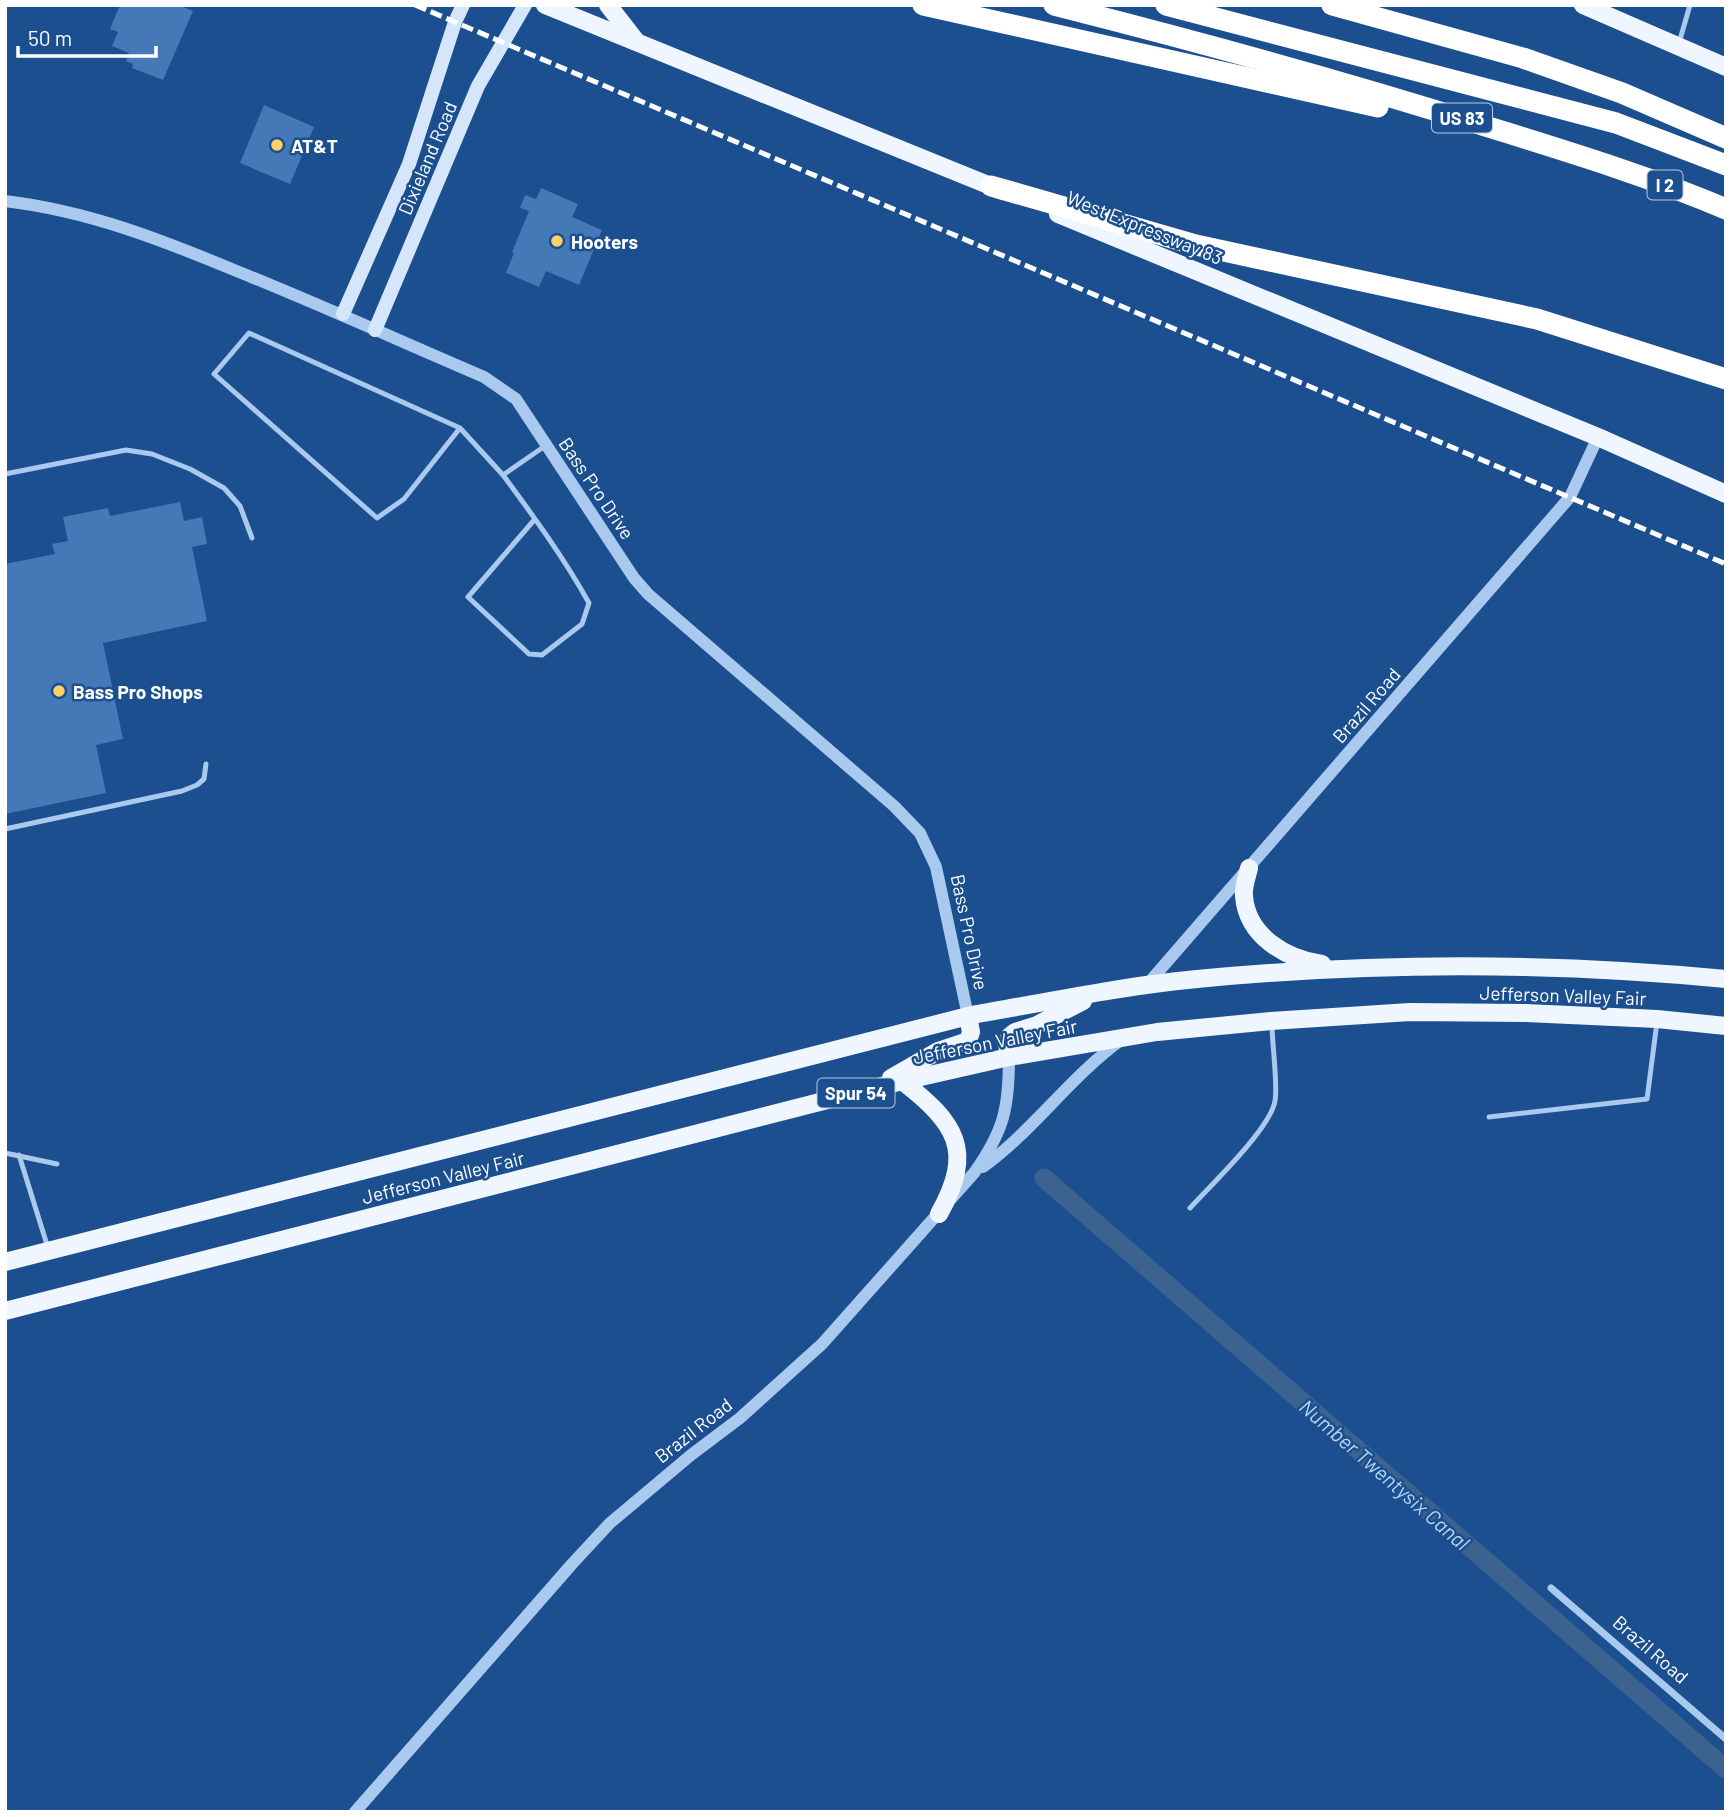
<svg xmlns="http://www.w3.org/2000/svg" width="1731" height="1817" font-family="Barlow,sans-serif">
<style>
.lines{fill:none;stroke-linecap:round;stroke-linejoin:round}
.canal{stroke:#3c6290;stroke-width:19}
.building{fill:#4478b7}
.service{stroke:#a9c9ee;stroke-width:5}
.minor{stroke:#a9c9ee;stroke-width:7}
.tertiary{stroke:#a9c9ee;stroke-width:12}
.secondary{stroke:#d6e6fa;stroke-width:14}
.primary{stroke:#f0f6ff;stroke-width:18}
.motorway{stroke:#fff;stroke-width:21}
.rail{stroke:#fff;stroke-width:5;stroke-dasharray:12 5;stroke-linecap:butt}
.poi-dot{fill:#ffd166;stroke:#1b4f8f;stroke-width:2.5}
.labels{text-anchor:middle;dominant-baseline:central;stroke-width:5;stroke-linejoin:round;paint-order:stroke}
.shield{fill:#1b4f8f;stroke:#bbcadd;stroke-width:2}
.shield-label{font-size:18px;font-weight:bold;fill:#fff}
.poi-label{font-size:19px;font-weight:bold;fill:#fff;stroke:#1b4f8f;text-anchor:start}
.street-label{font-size:19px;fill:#fff;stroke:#1b4f8f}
.water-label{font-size:21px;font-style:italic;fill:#b5d3f5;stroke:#1b4f8f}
</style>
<rect width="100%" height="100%" fill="#1b4f8f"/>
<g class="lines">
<path class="canal" d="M 1044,1178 L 1726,1769"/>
</g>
<g class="building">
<path d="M 120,5 L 179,5 L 193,11 L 163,80 L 132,68 L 133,64 L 126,61 L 129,53 L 112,46 L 118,32 L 110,29 Z"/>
<path d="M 264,105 L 314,127 L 290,184 L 240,163 Z"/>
<path d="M 541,188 L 578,204 L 572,217 L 602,230 L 579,285 L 546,271 L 539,287 L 506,273 L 514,253 L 512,252 L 529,211 L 520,208 L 525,195 L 536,199 Z"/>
<path d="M 180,502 L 184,521 L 202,517 L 207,544 L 192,547 L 207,621 L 103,643 L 123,739 L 96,745 L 106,793 L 5,814 L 5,564 L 55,554 L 52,544 L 68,541 L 63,517 L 108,508 L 110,516 Z"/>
</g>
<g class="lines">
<g class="service">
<path d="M 1679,43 L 1690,5"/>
<path d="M 460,428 L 404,499 L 377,518 L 214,374 L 249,333 L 460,428 L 503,475 L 545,446"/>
<path d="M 5,474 L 126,450 L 152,454 L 190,469 L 224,488 L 240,506 L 252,538"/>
<path d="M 503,475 C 534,517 564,558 589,603 L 582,624 L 542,655 L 529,654 L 468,597 L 535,519"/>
<path d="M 5,829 L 182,791 L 197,785 L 204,779 L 206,764"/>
<path d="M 1489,1117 L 1647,1099 L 1657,1022"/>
<path d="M 5,1153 L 57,1164"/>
<path d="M 19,1155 L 48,1248"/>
<path d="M 1190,1208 C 1210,1186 1270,1129 1275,1101 C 1278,1084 1272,1044 1272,1025"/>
</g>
<path class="minor" d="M 1551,1588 L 1726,1739"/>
<g class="tertiary">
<path d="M 5,201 C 89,211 162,240 239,272 C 321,305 402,342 484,377 L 516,399 L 634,578 L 648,594 L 894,806 L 920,833 L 936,867 L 968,1016"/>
<path d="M 1146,986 L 1570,497 L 1598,437"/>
<path d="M 983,1167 C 1034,1130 1070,1077 1121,1040"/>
<path d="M 355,1812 L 572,1564 L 610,1523 L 691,1455 L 740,1418 L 822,1344 L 974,1173 C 1004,1131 1009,1108 1009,1057"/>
</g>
<g class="secondary">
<path d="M 343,314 L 409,164 L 455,22 L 463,5"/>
<path d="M 375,330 L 478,86 L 525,5"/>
</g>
<g class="primary">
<path d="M 545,5 L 1003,191"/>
<path d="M 608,5 L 636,41"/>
<path d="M 1583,5 L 1726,67"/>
<path d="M 1058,214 L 1598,437 L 1726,494"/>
<path d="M 1249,868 C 1247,877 1243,887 1244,896 C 1247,936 1286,959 1322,964"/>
<path d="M 1009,1057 L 1007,1043 L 1010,1036 L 1015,1032 L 1037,1025 L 1083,1001"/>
<path d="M 891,1078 L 938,1051 L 968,1041 L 971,1032 L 968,1016"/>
<path d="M 902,1081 C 956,1123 975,1150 939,1214"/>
<path d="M 5,1262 L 972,1015 C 1047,1002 1122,986 1197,979 C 1373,962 1550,962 1726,979"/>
<path d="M 5,1311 L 890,1084 L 1009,1057 L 1157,1032 L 1271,1021 L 1410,1012 L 1526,1013 L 1657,1019 L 1726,1026"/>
</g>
<g class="motorway">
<path d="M 923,5 L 1378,107"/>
<path d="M 1054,5 C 1196,41 1339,80 1479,124 C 1562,150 1646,175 1726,209"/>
<path d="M 1166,5 L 1616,123 L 1726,165"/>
<path d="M 1332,5 L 1523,58 L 1622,93 L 1726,138"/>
<path d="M 991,186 L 1196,245 L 1537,319 L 1726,379"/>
</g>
<path class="rail" d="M 415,5 L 1726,564"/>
</g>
<g class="poi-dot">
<circle cx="277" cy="145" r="7"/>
<circle cx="557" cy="241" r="7"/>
<circle cx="59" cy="691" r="7"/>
</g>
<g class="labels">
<g class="shield">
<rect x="1432" y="103.5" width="60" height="29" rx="5"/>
<rect x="1647.5" y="170.5" width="35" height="29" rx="5"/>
<rect x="817.5" y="1078.5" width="77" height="29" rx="5"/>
</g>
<g class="shield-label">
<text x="1462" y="118">US 83</text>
<text x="1665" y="185">I 2</text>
<text x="856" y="1093">Spur 54</text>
</g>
<g class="poi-label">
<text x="291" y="145">AT&amp;T</text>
<text x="571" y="241">Hooters</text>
<text x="73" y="691">Bass Pro Shops</text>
</g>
<g class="street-label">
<text transform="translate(427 158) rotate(-67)">Dixieland Road</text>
<text transform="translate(1145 227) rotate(22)">West Expressway 83</text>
<text transform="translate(597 488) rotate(56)">Bass Pro Drive</text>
<text transform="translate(1366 705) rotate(-49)">Brazil Road</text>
<text transform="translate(970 932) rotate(78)">Bass Pro Drive</text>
<text transform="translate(1563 995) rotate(2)">Jefferson Valley Fair</text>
<text transform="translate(995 1041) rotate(-11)">Jefferson Valley Fair</text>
<text transform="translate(443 1177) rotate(-14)">Jefferson Valley Fair</text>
<text transform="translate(693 1430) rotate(-38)">Brazil Road</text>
<text transform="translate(1651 1649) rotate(41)">Brazil Road</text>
</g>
<g class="water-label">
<text transform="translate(1385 1474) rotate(41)">Number Twentysix Canal</text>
</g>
</g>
<rect width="1731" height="1817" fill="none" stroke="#ffffff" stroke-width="14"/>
<path d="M18 46v10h138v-10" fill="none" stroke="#ffffff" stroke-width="3.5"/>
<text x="28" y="46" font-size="21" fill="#ffffff" stroke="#1b4f8f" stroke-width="5" paint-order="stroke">50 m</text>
</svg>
